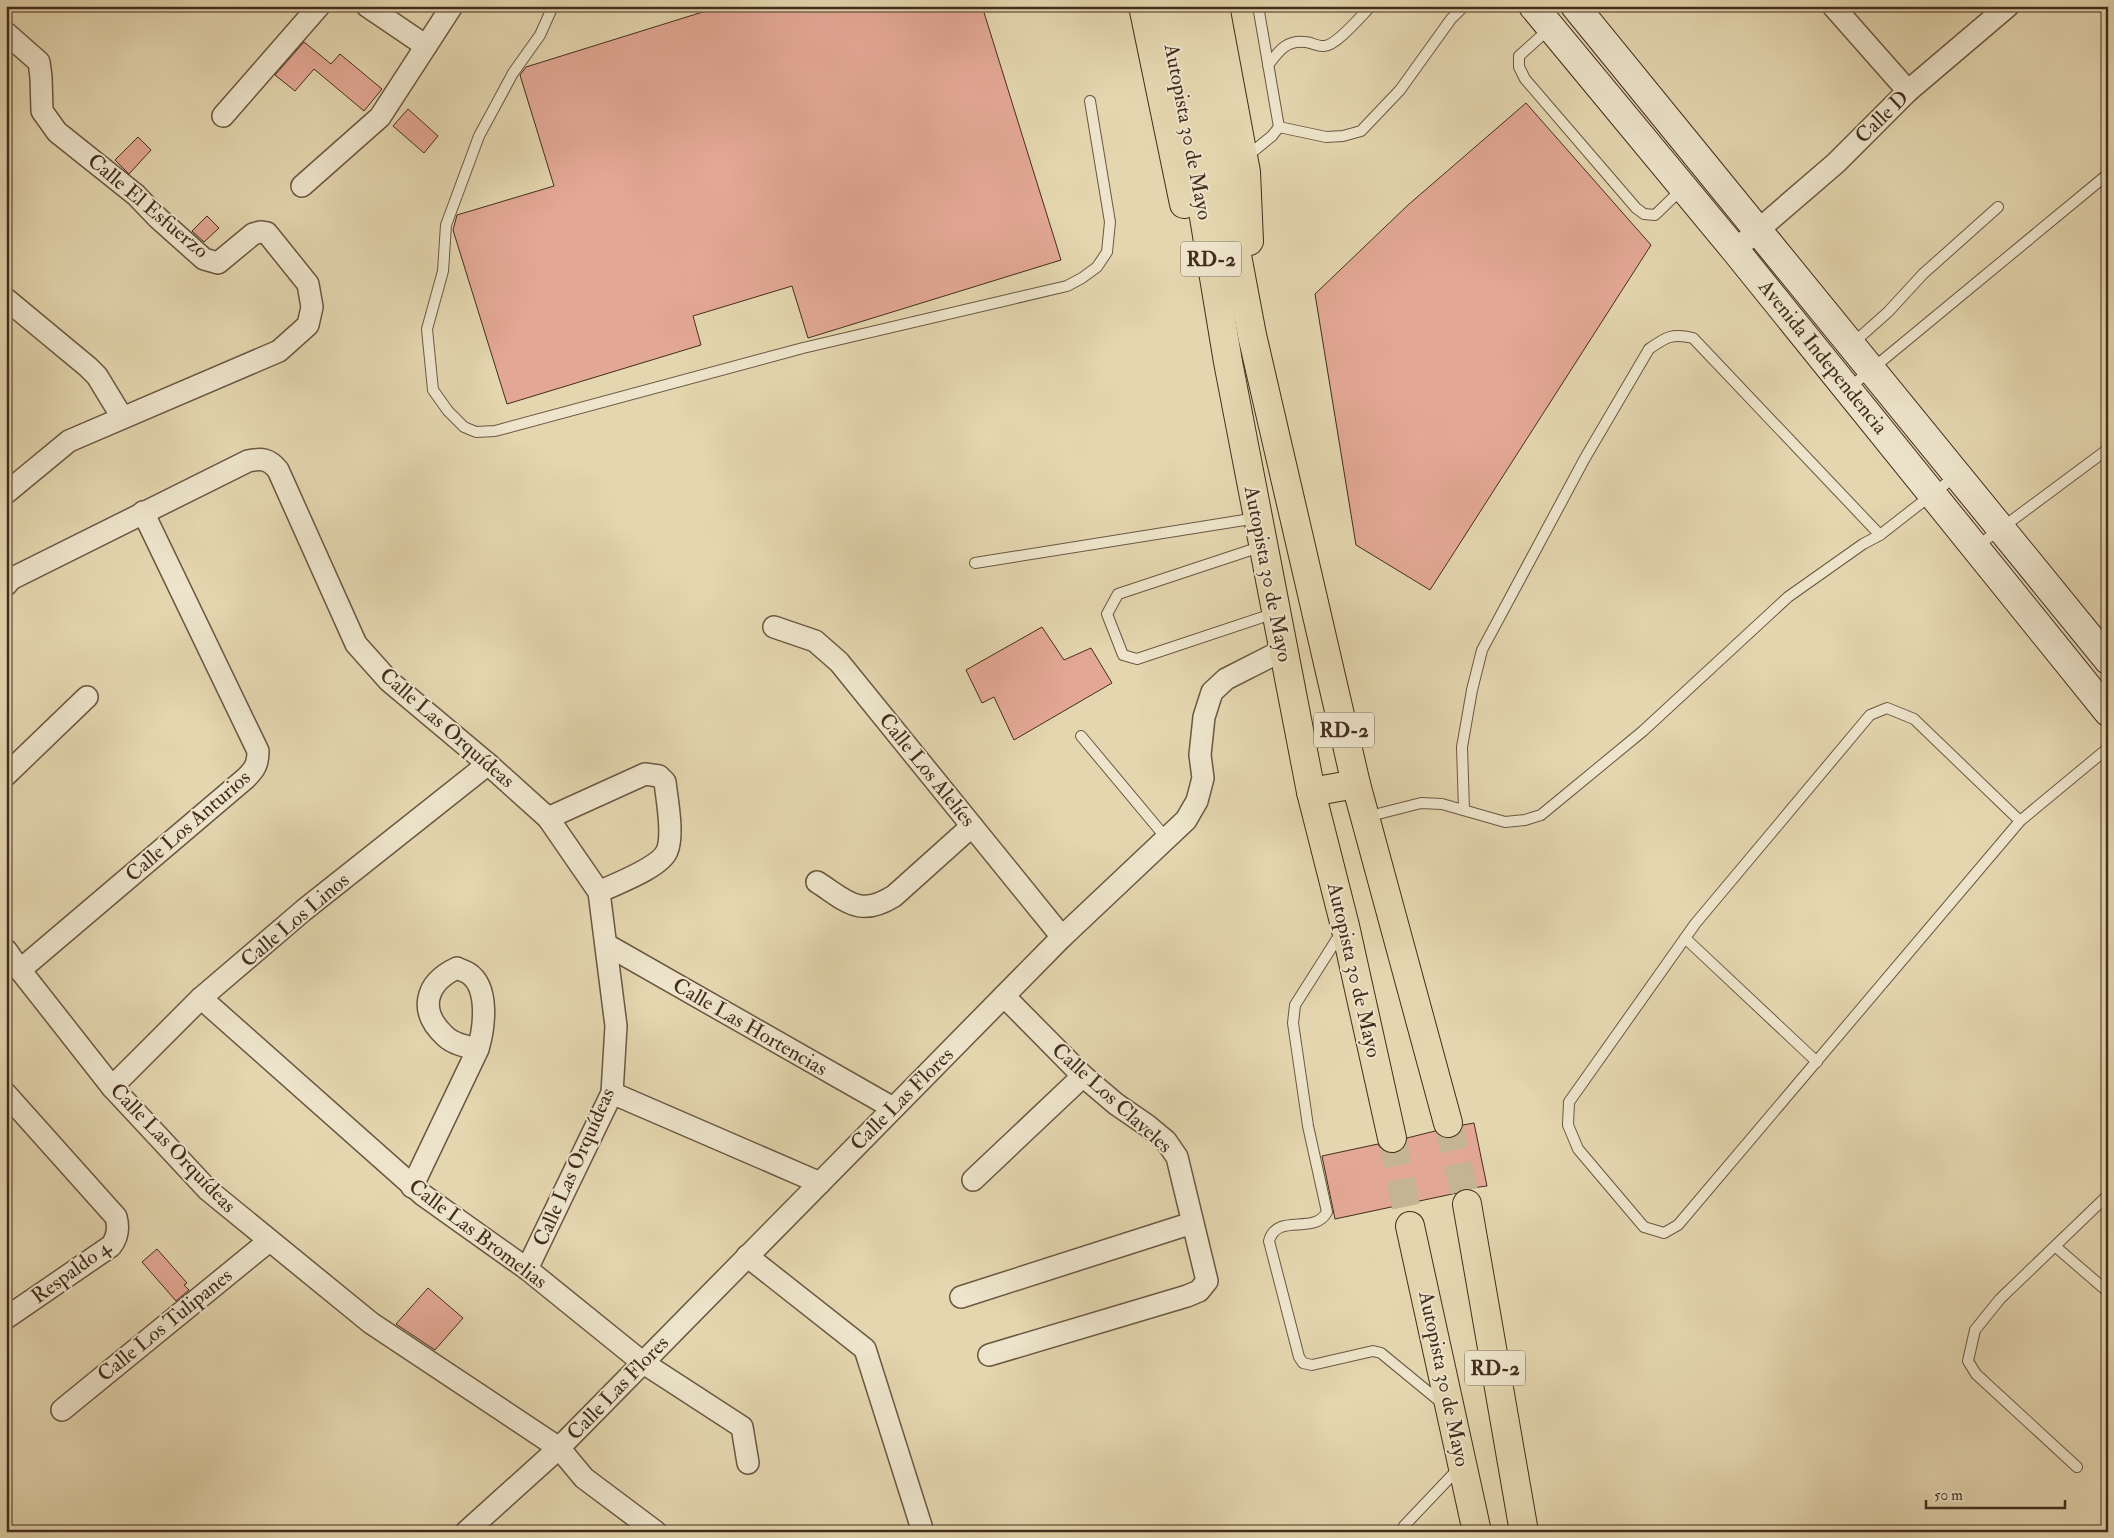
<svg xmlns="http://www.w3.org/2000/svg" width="2114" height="1538" font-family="'IM FELL Double Pica',serif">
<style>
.building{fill:#e3a895;stroke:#432d1d}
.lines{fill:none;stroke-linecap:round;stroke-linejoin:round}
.highway-tunnel{stroke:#c4b492;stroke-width:28;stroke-dasharray:28 14;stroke-linecap:butt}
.lane-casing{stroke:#6b5742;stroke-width:12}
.street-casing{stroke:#6b5742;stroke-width:24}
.secondary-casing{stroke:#432d1d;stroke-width:30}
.highway-casing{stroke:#432d1d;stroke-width:30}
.lane{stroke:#ede4cb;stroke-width:10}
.street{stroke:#ede4cb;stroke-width:21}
.secondary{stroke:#ede4cb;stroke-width:28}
.highway{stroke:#e4d6af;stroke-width:28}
.labels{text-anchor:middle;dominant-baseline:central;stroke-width:4;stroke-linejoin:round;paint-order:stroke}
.shield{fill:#ede4cb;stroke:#766451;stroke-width:1}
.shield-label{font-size:20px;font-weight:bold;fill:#432d1d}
.street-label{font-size:21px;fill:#432d1d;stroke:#ede4cb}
</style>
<rect width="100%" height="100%" fill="#e4d6af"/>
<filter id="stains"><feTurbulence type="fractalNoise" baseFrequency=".004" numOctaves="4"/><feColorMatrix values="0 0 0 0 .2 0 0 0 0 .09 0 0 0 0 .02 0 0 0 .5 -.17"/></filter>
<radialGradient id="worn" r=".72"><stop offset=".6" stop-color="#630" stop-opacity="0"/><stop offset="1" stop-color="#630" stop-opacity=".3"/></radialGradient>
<g class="building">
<path d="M 722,6 L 982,6 L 1061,260 L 808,338 L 792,286 L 693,316 L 701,345 L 507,404 L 453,230 L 457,215 L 554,186 L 520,75 L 526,67 Z"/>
<path d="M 304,42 L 331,64 L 340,54 L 382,89 L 364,111 L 314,69 L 295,91 L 275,75 Z"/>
<path d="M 1526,103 L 1651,245 L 1430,590 L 1356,545 L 1315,294 L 1408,205 Z"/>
<path d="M 408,109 L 438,136 L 424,153 L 393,126 Z"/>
<path d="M 138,137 L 151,150 L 129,174 L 115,160 Z"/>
<path d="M 207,216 L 219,228 L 204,242 L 192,231 Z"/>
<path d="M 1042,627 L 1064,660 L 1091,648 L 1112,683 L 1014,740 L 994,697 L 982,703 L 966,670 Z"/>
<path d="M 1474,1123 L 1487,1186 L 1464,1189 L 1457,1193 L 1335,1219 L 1322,1156 L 1378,1144 L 1381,1149 L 1387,1153 L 1395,1153 L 1403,1149 L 1407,1138 L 1435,1131 L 1444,1138 L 1452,1138 L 1459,1134 L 1463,1125 Z"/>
<path d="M 157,1249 L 187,1283 L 184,1285 L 189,1290 L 176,1301 L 142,1262 Z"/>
<path d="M 428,1288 L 463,1318 L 435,1350 L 396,1324 Z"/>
</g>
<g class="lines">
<g class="highway-tunnel">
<path d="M 1448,1123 L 1467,1204"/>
<path d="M 1392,1138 L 1410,1226"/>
</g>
<defs>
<g id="lane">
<path d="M 553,6 L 540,35 L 513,73 L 479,136 L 446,225 L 443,271 L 427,329 L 433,390 L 448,411 L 464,427 L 476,432 L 495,431 L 803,348 L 1067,286 L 1082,278 L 1097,267 L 1107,252 L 1110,222 L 1090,101"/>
<path d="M 1549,29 L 1519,56 L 1519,67 L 1525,79 L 1636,208 L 1644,214 L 1655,215 L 1683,188"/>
<path d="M 1268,65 C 1279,51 1286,40 1305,42 C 1311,42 1318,47 1324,46 C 1336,46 1361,16 1371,6"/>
<path d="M 1279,127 L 1326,137 L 1343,136 L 1361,131 L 1400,90 L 1451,19 L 1464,6"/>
<path d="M 1245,158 L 1272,136 L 1279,127 L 1258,6"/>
<path d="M 1852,344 L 1888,312 L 1923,274 L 1998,207"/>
<path d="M 1849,388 L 2108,174"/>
<path d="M 1263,546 L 1118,594 L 1107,614 L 1123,655 L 1137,659 L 1275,613"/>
<path d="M 1976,547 L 2108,449"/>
<path d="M 975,563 L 1257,518"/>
<path d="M 1081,736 L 1167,839"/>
<path d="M 1464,810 L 1462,747 L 1472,690 L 1482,650 L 1585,458 L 1649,349 C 1666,337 1672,333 1693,338 L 1880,535"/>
<path d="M 1366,817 L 1421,803 L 1442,804 L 1505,822 L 1525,820 L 1541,815 L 1643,731 L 1788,597 L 1863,544 L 1880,535 L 1957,475"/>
<path d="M 2020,821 L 1914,719 L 1887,708 L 1870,715 L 1695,924 L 1569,1102 L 1568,1125 L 1578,1149 L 1644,1227 L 1664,1233 L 1678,1225 L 2020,821 L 2108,748"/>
<path d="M 1342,931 L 1295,1005 L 1293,1023 L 1308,1126 L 1327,1212 C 1314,1236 1277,1212 1269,1241 L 1299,1357 L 1303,1363 L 1312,1365 L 1373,1351 L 1381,1353 L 1443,1404"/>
<path d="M 1685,938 L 1817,1062"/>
<path d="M 2056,1247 L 2108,1292"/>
<path d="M 2077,1467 L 1976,1374 L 1968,1361 L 1975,1330 L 2000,1299 L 2108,1195"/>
<path d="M 1401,1532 L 1404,1526 L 1459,1468"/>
</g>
<g id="street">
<path d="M 367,6 L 426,46"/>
<path d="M 1833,6 L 1908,91"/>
<path d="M 6,33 L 39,62 L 41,77 L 42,111 L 57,132 L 136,195 L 158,218 L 204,259 L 218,263 L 253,234 L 260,232 L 267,233 L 308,284 L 312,307 L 308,325 L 279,351 L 69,441 L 6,493"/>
<path d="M 223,116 L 319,6"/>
<path d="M 302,186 L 380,117 L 452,6"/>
<path d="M 1735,250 L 1836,163 L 1908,91 L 2008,6"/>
<path d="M 6,299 L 88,367 L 97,376 L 122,417"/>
<path d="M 6,585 L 11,579 L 248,461 C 262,458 269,459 278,470 L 356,644 L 389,681 L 488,764 L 548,818 L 599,892 L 616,1026 L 612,1093 L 527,1269"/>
<path d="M 774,627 L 815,641 L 839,662 L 1062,937"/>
<path d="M 6,775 L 87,697"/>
<path d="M 548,818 L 645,774 L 659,776 L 665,782 C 667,800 674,835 667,851 C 660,868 615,884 599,892"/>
<path d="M 817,882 C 847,901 859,918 894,896 L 972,826"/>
<path d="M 607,945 L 893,1108"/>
<path d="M 6,950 L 20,970 L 112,1087 L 208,1190 L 371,1323 L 559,1448 L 584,1478 L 656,1532"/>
<path d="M 20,970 L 246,778 C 255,769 258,764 258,751 L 143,512"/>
<path d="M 201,998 L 423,1195 L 527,1269 L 642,1362 L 742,1427 L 748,1463"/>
<path d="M 112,1087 L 201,998 L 304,910 L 488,764"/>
<path d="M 612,1093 L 820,1183"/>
<path d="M 6,1094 L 116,1217 C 119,1228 118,1237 111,1246 L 6,1318"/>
<path d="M 973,1180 L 1083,1076"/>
<path d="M 412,1187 L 478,1049 C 484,1029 490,987 468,973 C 465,971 460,970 457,968 C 425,983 418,1011 445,1036 C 453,1044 467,1047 478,1049"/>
<path d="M 747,1256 L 865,1349 L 923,1532"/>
<path d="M 961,1297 L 1192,1223"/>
<path d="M 989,1355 L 1187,1296 L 1199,1291 L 1207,1281 L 1177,1157 L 1166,1141 L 1148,1126 L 1116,1104 L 1083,1076 L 1004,996"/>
<path d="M 62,1410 L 269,1241"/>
<path d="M 466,1532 L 559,1448 L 1062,937 L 1186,820 L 1197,801 L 1203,778 L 1200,755 L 1204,717 L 1212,692 L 1226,679 L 1283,650"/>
</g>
<g id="secondary">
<path d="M 1533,6 L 1735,250 L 2108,712"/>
<path d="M 1575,6 L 2108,660"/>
</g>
<g id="highway">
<path d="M 1143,6 L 1184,204"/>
<path d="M 1164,6 L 1194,157 L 1228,362 L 1311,792 L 1345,926 L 1392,1138"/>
<path d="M 1190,6 L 1252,335 L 1356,784 L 1448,1123"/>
<path d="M 1215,6 L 1246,172 L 1249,241"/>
<path d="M 1311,792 L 1356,784"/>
<path d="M 1467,1204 L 1524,1532"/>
<path d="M 1410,1226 L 1477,1532"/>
</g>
</defs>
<use href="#lane" class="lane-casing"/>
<use href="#street" class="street-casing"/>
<use href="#secondary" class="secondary-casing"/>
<use href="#highway" class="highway-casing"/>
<use href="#lane" class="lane"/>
<use href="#street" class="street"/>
<use href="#secondary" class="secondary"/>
<use href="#highway" class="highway"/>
</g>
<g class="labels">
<g class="shield">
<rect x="1181" y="241.5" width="60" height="35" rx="4"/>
<rect x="1314" y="712.5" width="60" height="35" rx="4"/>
<rect x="1465" y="1350.5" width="60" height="35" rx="4"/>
</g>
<g class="shield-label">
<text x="1211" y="259">RD-2</text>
<text x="1344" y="730">RD-2</text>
<text x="1495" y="1368">RD-2</text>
</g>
<g class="street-label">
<text transform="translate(1882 117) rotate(-44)">Calle D</text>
<text transform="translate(1188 132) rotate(79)">Autopista 30 de Mayo</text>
<text transform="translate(148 206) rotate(40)">Calle El Esfuerzo</text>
<text transform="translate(1823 357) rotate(51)">Avenida Independencia</text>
<text transform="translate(1268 574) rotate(79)">Autopista 30 de Mayo</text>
<text transform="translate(447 728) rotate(41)">Calle Las Orquídeas</text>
<text transform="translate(927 770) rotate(51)">Calle Los Alelíes</text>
<text transform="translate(188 826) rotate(-41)">Calle Los Anturios</text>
<text transform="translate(295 920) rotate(-40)">Calle Los Linos</text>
<text transform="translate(1354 970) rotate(77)">Autopista 30 de Mayo</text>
<text transform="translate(750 1027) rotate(30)">Calle Las Hortencias</text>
<text transform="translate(1112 1098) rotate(42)">Calle Los Claveles</text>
<text transform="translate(902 1099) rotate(-45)">Calle Las Flores</text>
<text transform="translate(173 1148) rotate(46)">Calle Las Orquídeas</text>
<text transform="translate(574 1167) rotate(-66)">Calle Las Orquídeas</text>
<text transform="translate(478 1234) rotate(37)">Calle Las Bromelias</text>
<text transform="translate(71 1272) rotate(-36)">Respaldo 4</text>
<text transform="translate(165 1325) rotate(-39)">Calle Los Tulipanes</text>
<text transform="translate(1444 1379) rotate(78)">Autopista 30 de Mayo</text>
<text transform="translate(618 1388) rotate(-46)">Calle Las Flores</text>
</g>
</g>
<rect width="2114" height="1538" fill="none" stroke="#e4d6af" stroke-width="25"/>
<rect x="8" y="8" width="2099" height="1523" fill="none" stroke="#432d1d" stroke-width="2.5"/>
<rect x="12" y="12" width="2089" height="1513" fill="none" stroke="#432d1d"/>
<path d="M1926 1500v8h139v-8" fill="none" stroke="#432d1d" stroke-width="2.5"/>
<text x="1934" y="1500" font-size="15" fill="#432d1d" stroke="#ede4cb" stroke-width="4" paint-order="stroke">50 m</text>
<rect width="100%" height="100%" filter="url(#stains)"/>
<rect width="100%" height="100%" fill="url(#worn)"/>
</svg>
